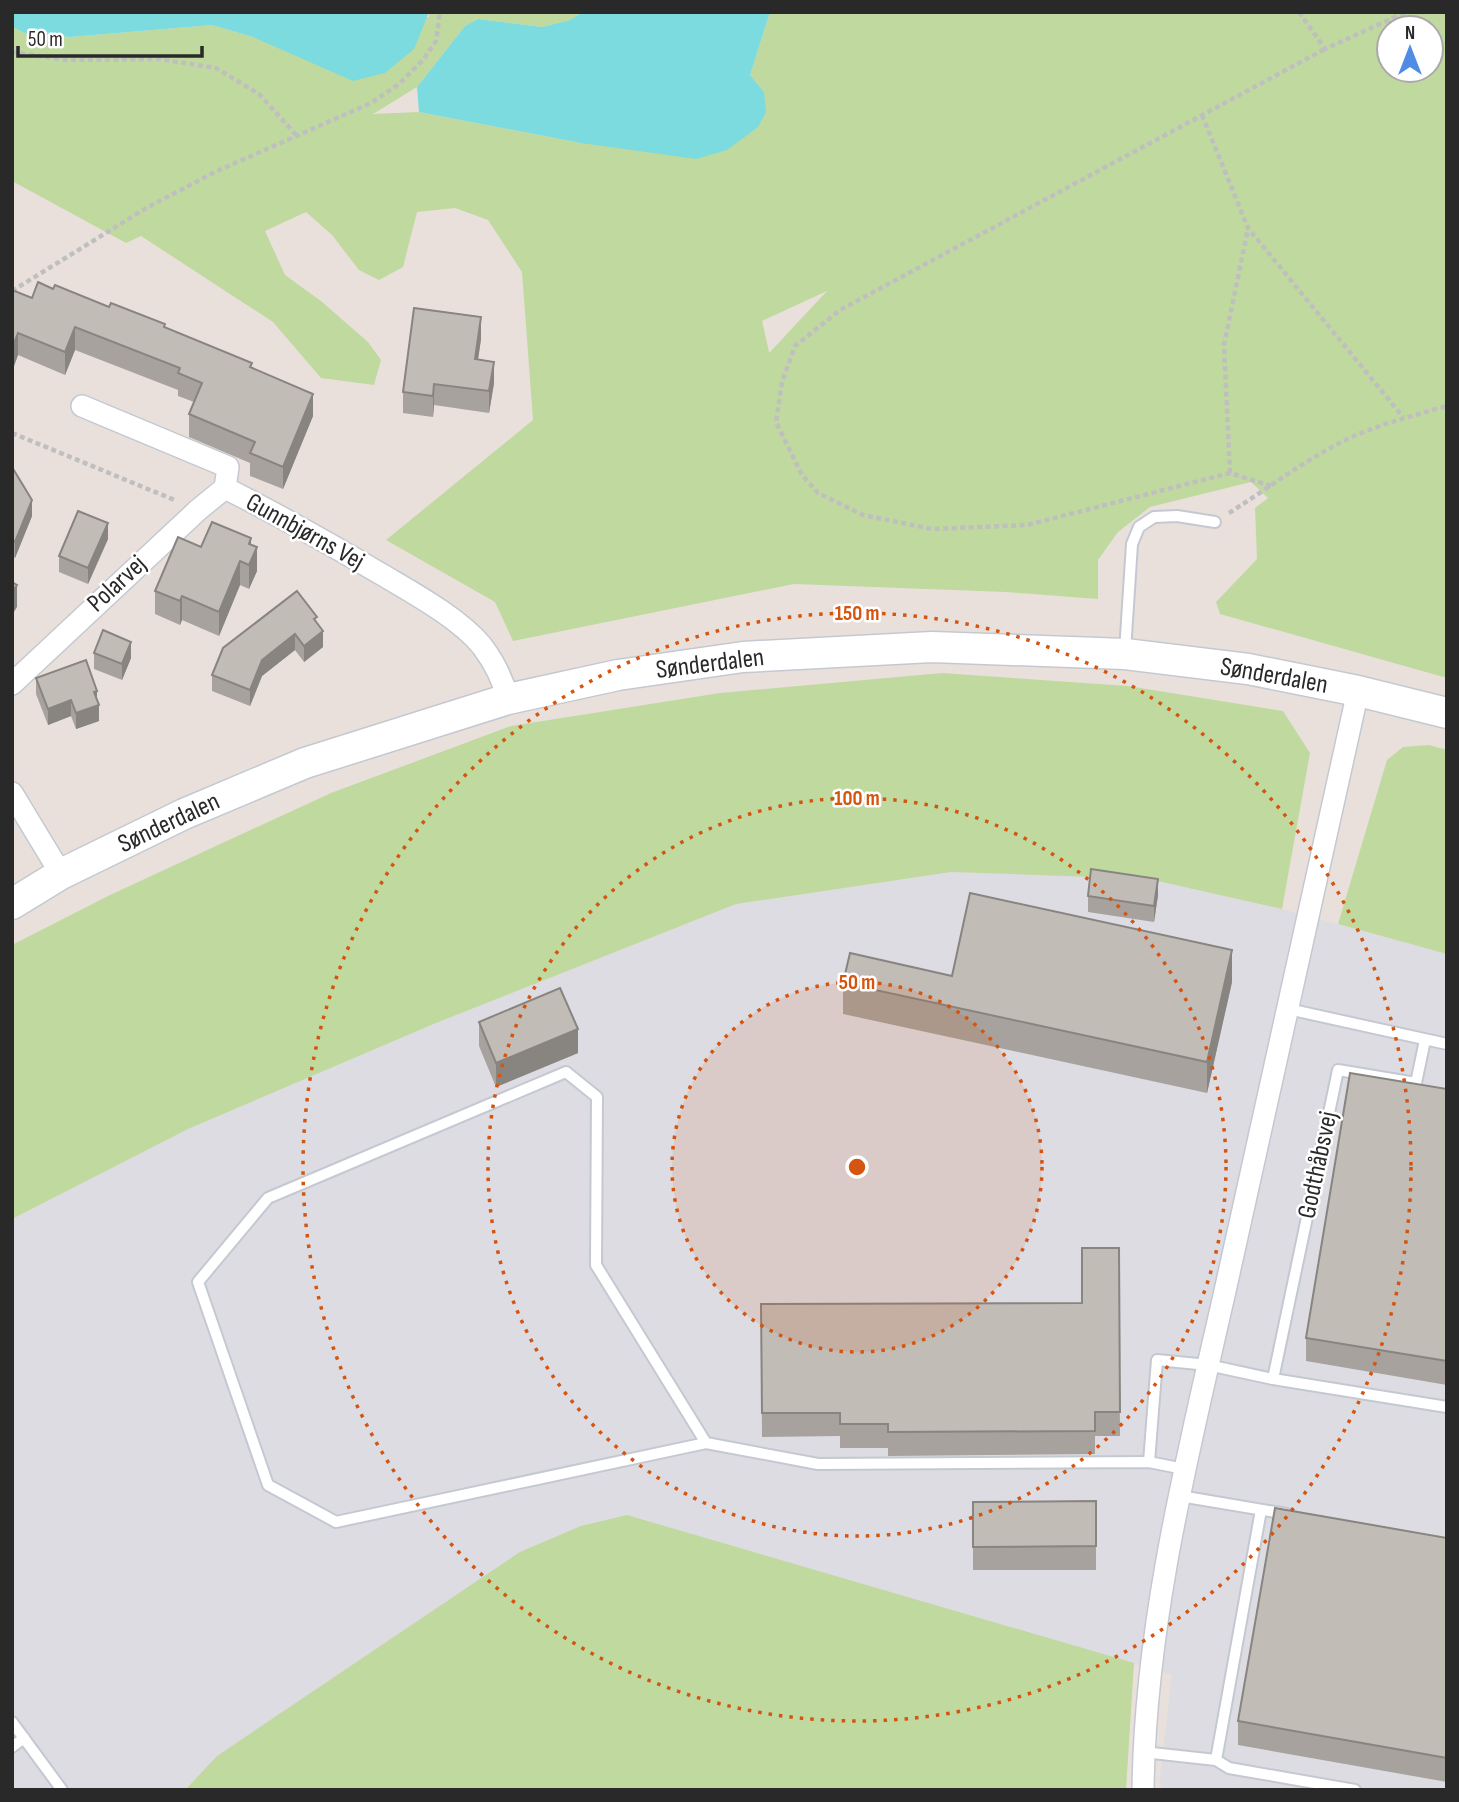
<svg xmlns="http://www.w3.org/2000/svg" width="1459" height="1802" font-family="'Sofia Sans Condensed',sans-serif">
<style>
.industrial{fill:#dcdce2}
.green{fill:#c0d99f;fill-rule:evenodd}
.water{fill:#7bdbdf}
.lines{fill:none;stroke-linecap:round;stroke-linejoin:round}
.lane-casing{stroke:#c4c9d1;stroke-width:14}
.street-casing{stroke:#c4c9d1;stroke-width:24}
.secondary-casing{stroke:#c4c9d1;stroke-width:33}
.path{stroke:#bfbfbf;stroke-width:4.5;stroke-dasharray:5 3.5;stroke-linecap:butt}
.lane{stroke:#fff;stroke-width:10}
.street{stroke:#fff;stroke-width:21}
.secondary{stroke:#fff;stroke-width:30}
.wall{fill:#a7a29d}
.shaded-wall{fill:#888480}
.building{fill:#c2bcb7;stroke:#888480;stroke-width:2}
.ring{fill:none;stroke:#d5540f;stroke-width:3.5;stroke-dasharray:3.5 7}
.labels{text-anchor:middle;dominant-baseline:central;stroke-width:5;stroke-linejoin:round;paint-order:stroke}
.street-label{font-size:26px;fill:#292929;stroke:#fff}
.centre{fill:#d5540f;stroke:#fff;stroke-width:3.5}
.ring-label{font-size:21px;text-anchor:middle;font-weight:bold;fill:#d5540f;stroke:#fff;stroke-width:5;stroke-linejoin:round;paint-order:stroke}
</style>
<rect width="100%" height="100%" fill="#e9e0dc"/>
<path class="industrial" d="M 951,872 L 1149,878 L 1282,909 L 1447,954 L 1447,1790 L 1161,1790 L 1160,1775 L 1172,1675 L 627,1515 L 217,1756 L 185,1790 L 12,1790 L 12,1219 L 188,1129 L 436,1023 L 736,904 Z"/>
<g class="green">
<path d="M 429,12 L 583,12 L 570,20 L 542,27 L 478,19 L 465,26 L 417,87 L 373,114 L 419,112 L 581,143 L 764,92 L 750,75 L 770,12 L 1447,12 L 1447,678 L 1220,614 L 1216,602 L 1257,559 L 1255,508 L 1268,498 L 1251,482 L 1150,507 L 1118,532 L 1098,560 L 1098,599 L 1006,592 L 794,584 L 513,641 L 495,602 L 386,540 L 533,420 L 522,272 L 488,220 L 455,208 L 417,212 L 403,267 L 379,280 L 359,270 L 332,235 L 306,212 L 265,231 L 285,275 L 321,301 L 368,342 L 381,360 L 374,385 L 321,378 L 273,322 L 141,236 L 126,243 L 12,181 L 12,27 L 25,33 L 70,37 L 212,25 L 253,37 L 429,17 ZM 1389,28 L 1431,28 L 1431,70 L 1389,70 ZM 827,291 L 770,352 L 769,352 L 762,321 Z"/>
<path d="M 942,673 L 1128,686 L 1283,711 L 1310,753 L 1282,909 L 1149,879 L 951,872 L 736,904 L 436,1023 L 188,1129 L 12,1219 L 12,945 L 110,895 L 331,793 L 511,726 L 720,693 Z"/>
<path d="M 1429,745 L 1447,750 L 1447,954 L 1338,924 L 1387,760 L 1403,747 Z"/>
<path d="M 627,1515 L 1134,1663 L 1126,1790 L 185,1790 L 217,1756 L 520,1552 L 581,1526 Z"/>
</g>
<g class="water">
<path d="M 12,12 L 429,12 L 414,49 L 385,73 L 353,81 L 253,37 L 212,25 L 70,37 L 25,33 L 12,27 Z"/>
<path d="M 583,12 L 770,12 L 750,75 L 764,92 L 766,112 L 758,127 L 727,150 L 696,159 L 581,143 L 419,112 L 417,87 L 465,26 L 478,19 L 542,27 L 570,20 Z"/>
</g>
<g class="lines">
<defs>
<g id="lane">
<path d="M 1125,651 L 1132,544 L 1139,527 L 1154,517 L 1177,516 L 1215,522"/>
<path d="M 1288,1009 L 1447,1044"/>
<path d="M 1273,1379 L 1338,1070 L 1416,1083 L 1425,1040"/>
<path d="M 706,1443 L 596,1265 L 597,1097 L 566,1072 L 268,1198 L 198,1282 L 268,1485 L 336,1522 L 706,1443 L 818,1464 L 1149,1462 L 1184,1469"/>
<path d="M 1149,1462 L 1157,1360 L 1208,1365 L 1273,1379 L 1447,1407"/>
<path d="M 1180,1496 L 1287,1514"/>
<path d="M 1261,1510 L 1216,1760 L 1229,1768 L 1355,1790"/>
<path d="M 12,1722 L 62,1790"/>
<path d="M 12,1747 L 24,1738"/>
<path d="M 1143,1752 L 1216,1760"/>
</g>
<g id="street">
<path d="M 82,406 L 228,467 L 225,488"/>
<path d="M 225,488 C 279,515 330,544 381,574 C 413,593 459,618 482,646 C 494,662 503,680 508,699"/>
<path d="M 12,684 L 198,510 L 225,488"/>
<path d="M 12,793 L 61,874"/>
<path d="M 1143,1790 C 1145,1622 1188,1454 1225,1291 C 1270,1091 1314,891 1358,691"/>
</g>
<path id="secondary" d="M 12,904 L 61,874 L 184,814 L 305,763 L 508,699 L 618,675 L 743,657 L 932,647 L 1125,654 L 1248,669 L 1358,691 L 1447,713"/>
</defs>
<use href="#lane" class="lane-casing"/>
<use href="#street" class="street-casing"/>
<use href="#secondary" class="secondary-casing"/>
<g class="path">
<path d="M 1299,12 L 1325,49 L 1406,12"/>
<path d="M 12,52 L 66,60 L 159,59 L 216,68 L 259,94 L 297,136"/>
<path d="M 1202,115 L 1248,228 L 1403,417"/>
<path d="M 12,291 L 148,207 L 215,172 L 371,103 L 399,84 L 423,60 L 436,41 L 440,12"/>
<path d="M 12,433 L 177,501"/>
<path d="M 1230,473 L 1224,345 L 1248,229"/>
<path d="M 1271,486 L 1230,473 L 1027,525 L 932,529 L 863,515 L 818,493 L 802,475 L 776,422 L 782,382 L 795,346 L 840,310 L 1325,49"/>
<path d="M 1229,513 C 1270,487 1310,456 1354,436 C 1384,423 1415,415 1447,406"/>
</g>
<use href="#lane" class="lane"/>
<use href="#street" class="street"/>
<use href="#secondary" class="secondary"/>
</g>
<g class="wall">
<path d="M 53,289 L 165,327 L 252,368 L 313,416 L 283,489 L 250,476 L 250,463 L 189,437 L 189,414 L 194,402 L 178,396 L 178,390 L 75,350 L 65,375 L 18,355 L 14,366 L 12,365 L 12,290 L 32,298 Z"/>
<path d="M 481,339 L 478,359 L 494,383 L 489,413 L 434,405 L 433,417 L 403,413 L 403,392 Z"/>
<path d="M 12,467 L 32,516 L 15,558 L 12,556 Z"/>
<path d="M 108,539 L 88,584 L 59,572 L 59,556 Z"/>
<path d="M 251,545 L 257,571 L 249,589 L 240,585 L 219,636 L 182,620 L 180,625 L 155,614 L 155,591 L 201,547 Z"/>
<path d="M 317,623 L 323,647 L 304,662 L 295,650 L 262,676 L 250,706 L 212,691 L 212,675 Z"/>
<path d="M 94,653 L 131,658 L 122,680 L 94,669 Z"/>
<path d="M 36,678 L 97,700 L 99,721 L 76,729 L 71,716 L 48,725 L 36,694 Z"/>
<path d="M 1158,895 L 1154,922 L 1088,912 L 1088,896 Z"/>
<path d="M 952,976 L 1232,982 L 1207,1093 L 843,1014 L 843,983 Z"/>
<path d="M 479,1022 L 578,1053 L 496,1087 L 479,1046 Z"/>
<path d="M 1447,1089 L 1447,1385 L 1306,1361 L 1306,1338 Z"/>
<path d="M 1119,1248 L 1120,1436 L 1095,1436 L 1095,1454 L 888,1456 L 888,1448 L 840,1448 L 840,1436 L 762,1437 L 761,1304 L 1082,1303 Z"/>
<path d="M 1096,1501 L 1096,1570 L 973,1570 L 973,1502 Z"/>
<path d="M 1447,1538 L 1447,1782 L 1238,1745 L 1238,1721 Z"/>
</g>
<g class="shaded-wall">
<path d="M 481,317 L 481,339 L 475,380 L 475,359 Z"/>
<path d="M 75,327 L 75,350 L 65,375 L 65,352 Z"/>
<path d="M 18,333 L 18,355 L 14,366 L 14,343 Z"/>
<path d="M 494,362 L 494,383 L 489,413 L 489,391 Z"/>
<path d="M 434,384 L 434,405 L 433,417 L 433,396 Z"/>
<path d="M 313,394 L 313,416 L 283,489 L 283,467 Z"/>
<path d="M 32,500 L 32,516 L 15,558 L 15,542 Z"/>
<path d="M 108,523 L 108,539 L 88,584 L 88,568 Z"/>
<path d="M 251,538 L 251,561 L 257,547 L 257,571 L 249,589 L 249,544 Z"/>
<path d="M 240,561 L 240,585 L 219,636 L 219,612 Z"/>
<path d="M 17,585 L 17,607 L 12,615 L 12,592 Z"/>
<path d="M 182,596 L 182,620 L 180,625 L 180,601 Z"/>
<path d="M 323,631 L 323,647 L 304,662 L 304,646 Z"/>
<path d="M 295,634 L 295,650 L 262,676 L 250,706 L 250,690 L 262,660 Z"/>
<path d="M 131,642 L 131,658 L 122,680 L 122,664 Z"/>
<path d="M 97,691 L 97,705 L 99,705 L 99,721 L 76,729 L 76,713 L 94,692 Z"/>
<path d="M 71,700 L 71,716 L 48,725 L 48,709 Z"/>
<path d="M 1158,879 L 1158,895 L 1154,922 L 1154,906 Z"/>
<path d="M 1232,950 L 1232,982 L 1207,1093 L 1207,1062 Z"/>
<path d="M 578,1029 L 578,1053 L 496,1087 L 496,1063 Z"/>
</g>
<g class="building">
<path d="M 38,282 L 53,289 L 55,285 L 109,307 L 111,303 L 165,324 L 164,327 L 252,363 L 250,367 L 313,394 L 283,467 L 250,453 L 255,442 L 189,414 L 202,383 L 178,373 L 180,368 L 75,327 L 65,352 L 18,333 L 14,343 L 12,343 L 12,290 L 32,298 Z"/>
<path d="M 414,308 L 481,317 L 475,359 L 494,362 L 489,391 L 434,384 L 433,396 L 403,392 Z"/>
<path d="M 12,467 L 32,500 L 15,542 L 12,540 Z"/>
<path d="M 78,511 L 108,523 L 88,568 L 59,556 Z"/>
<path d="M 212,522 L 251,538 L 249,544 L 257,547 L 249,565 L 240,561 L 219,612 L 182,596 L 180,601 L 155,591 L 178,537 L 201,547 Z"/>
<path d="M 12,582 L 17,585 L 12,592 Z"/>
<path d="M 297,591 L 317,617 L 314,619 L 323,631 L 304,646 L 295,634 L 262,660 L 250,690 L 212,675 L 223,648 Z"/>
<path d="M 103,630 L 131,642 L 122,664 L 94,653 Z"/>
<path d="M 86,660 L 97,691 L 94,692 L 99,705 L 76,713 L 71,700 L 48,709 L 36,678 Z"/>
<path d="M 1091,869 L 1158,879 L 1154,906 L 1088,896 Z"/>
<path d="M 970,893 L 1232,950 L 1207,1062 L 843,983 L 850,953 L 952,976 Z"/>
<path d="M 560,988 L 578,1029 L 496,1063 L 479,1022 Z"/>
<path d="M 1350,1073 L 1447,1089 L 1447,1361 L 1306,1338 Z"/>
<path d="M 1082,1248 L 1119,1248 L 1120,1412 L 1095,1412 L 1095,1431 L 888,1432 L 888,1424 L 840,1424 L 840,1413 L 762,1413 L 761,1304 L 1082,1303 Z"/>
<path d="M 1096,1501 L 1096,1546 L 973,1547 L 973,1502 Z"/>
<path d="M 1275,1508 L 1447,1538 L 1447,1758 L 1238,1721 Z"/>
</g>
<circle cx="857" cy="1167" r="185" fill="#d5540f" fill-opacity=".12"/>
<g class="ring">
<circle cx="857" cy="1167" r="185"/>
<circle cx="857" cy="1167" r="369"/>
<circle cx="857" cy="1167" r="554"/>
</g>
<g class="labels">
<g class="street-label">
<text transform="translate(305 532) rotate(29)">Gunnbjørns Vej</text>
<text transform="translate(117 584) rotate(-43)">Polarvej</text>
<text transform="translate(710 664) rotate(-7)">Sønderdalen</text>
<text transform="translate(1274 676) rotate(10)">Sønderdalen</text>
<text transform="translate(169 823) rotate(-25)">Sønderdalen</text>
<text transform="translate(1318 1165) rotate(-78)">Godthåbsvej</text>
</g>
</g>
<circle cx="857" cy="1167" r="10" class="centre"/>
<g class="ring-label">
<text x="857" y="620">150 m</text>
<text x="857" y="805">100 m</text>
<text x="857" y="989">50 m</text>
</g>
<rect width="1459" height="1802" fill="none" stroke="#292929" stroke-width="28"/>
<g transform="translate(1410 49)"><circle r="33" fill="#ffffff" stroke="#a9a9a9" stroke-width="2"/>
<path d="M0-5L12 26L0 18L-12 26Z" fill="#4f8ce3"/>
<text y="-10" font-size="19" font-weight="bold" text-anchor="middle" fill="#292929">N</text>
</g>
<path d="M18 46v10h184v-10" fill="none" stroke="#292929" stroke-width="3.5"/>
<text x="28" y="46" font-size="21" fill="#292929" stroke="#ffffff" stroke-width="5" paint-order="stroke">50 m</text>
</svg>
